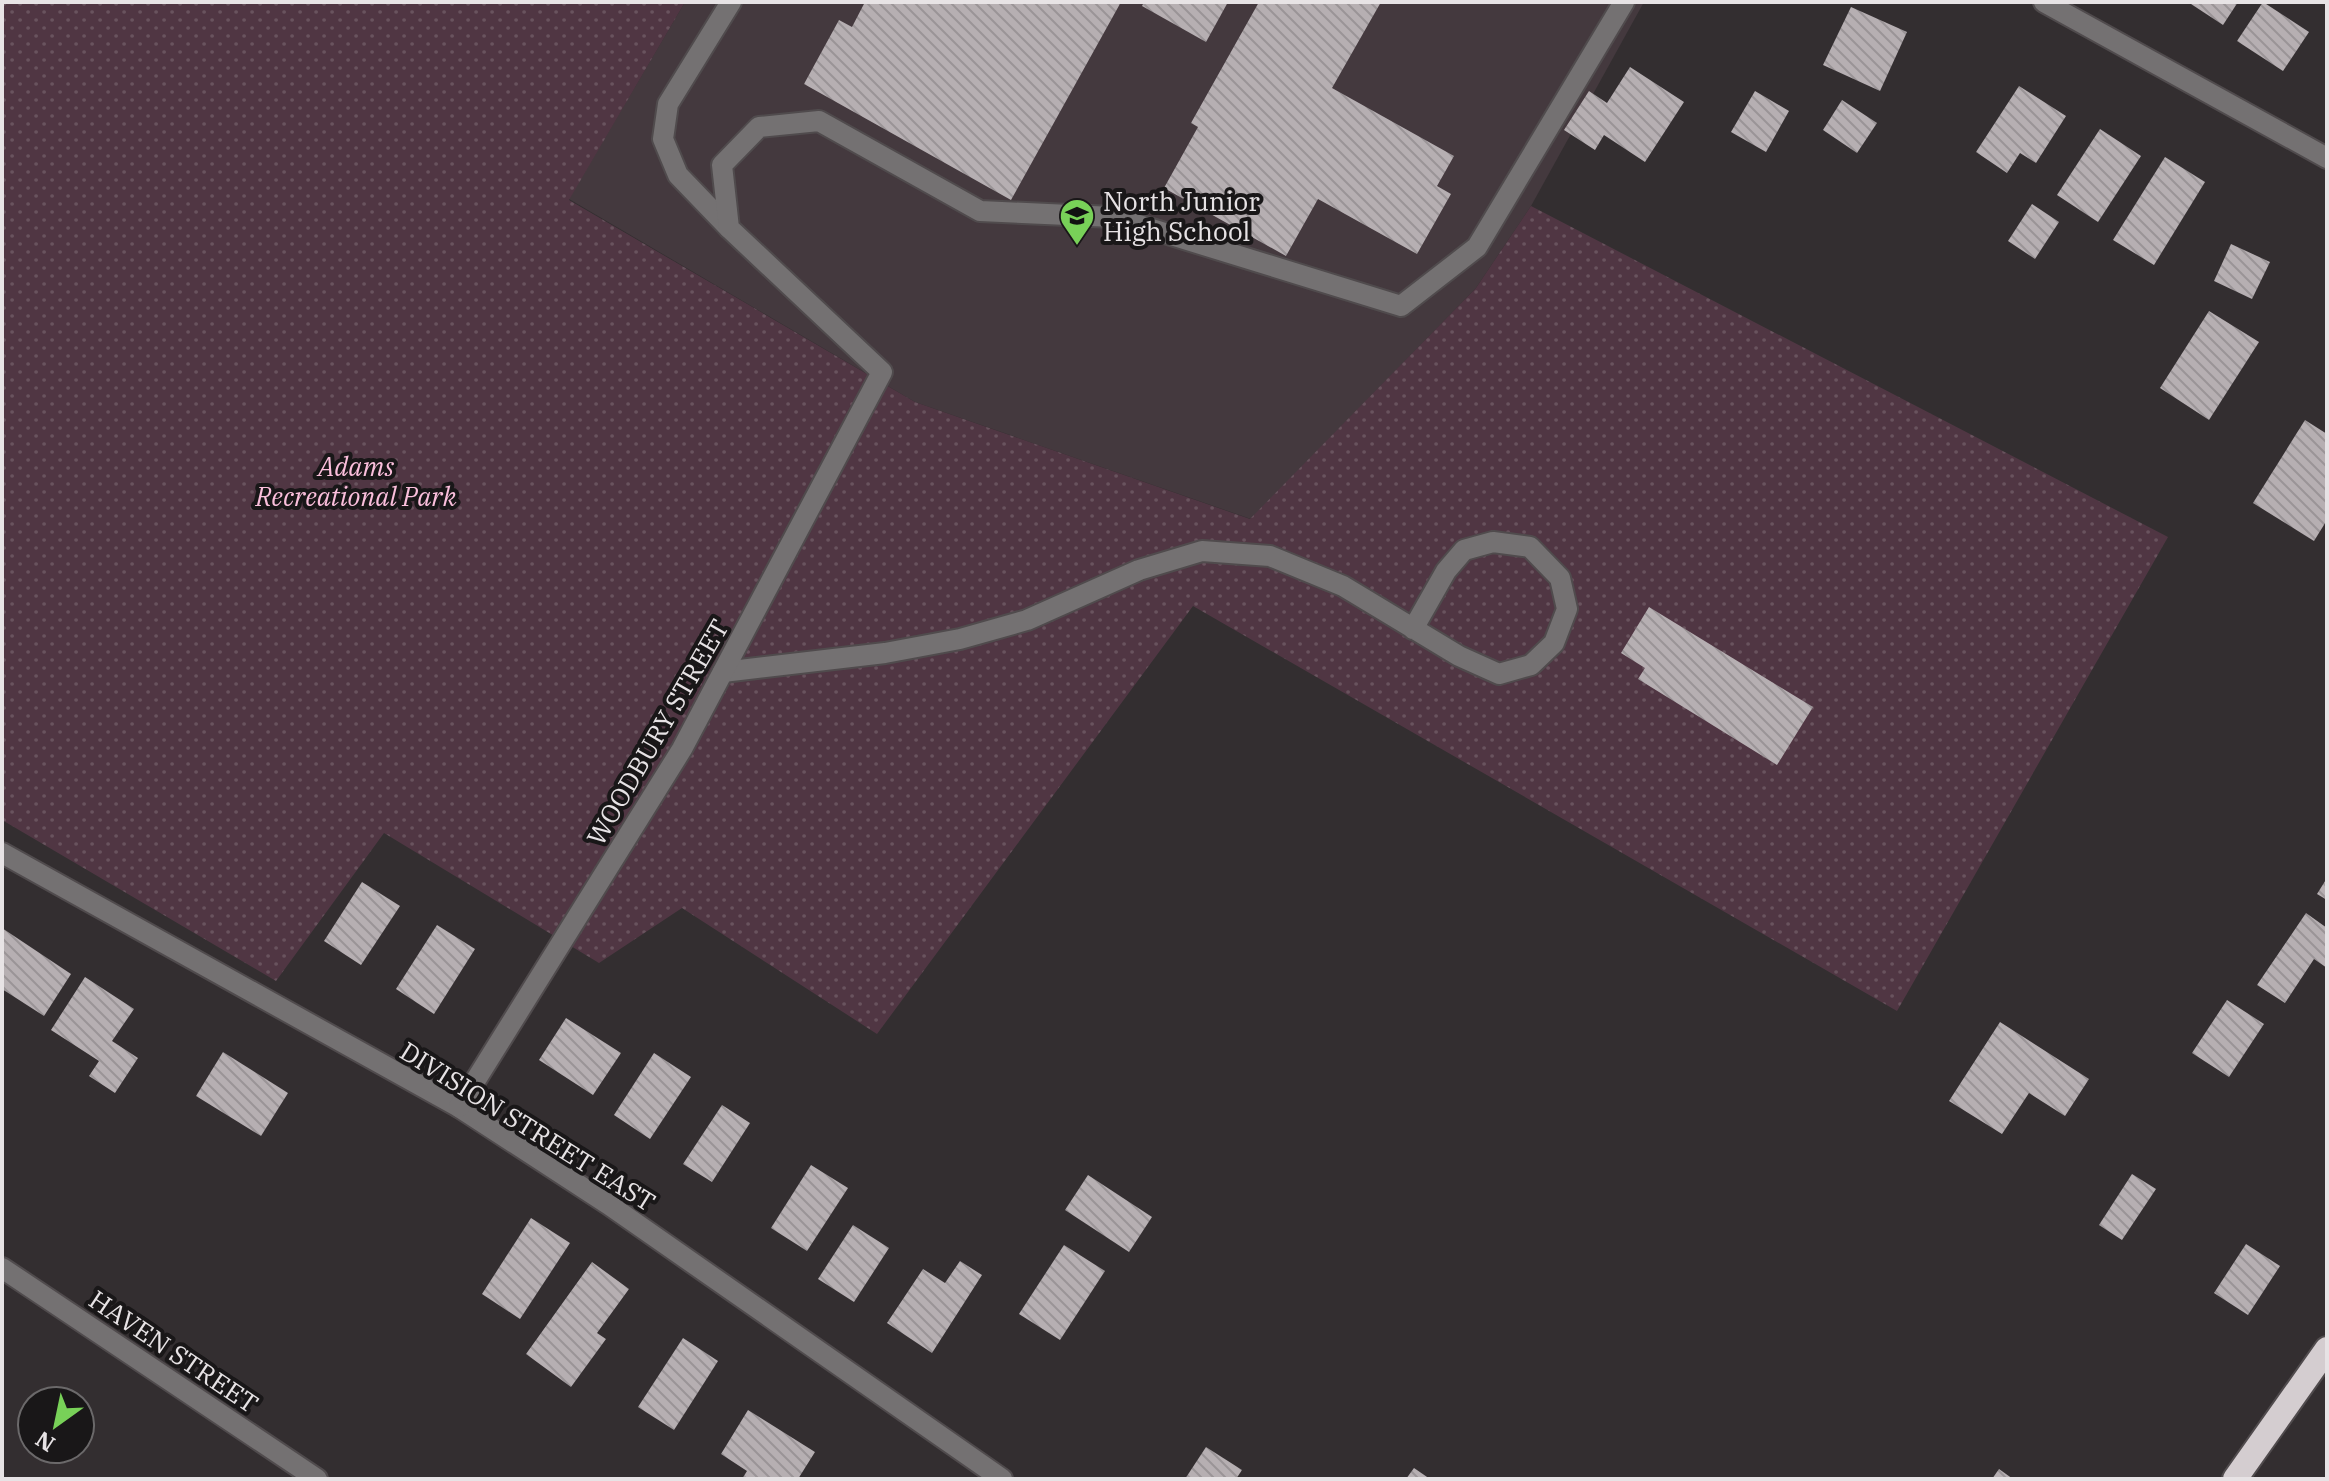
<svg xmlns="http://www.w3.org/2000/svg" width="2329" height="1481" font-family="'IBM Plex Serif',serif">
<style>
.built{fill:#44393e}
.park{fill:url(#park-dots)}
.building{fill:url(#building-back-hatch)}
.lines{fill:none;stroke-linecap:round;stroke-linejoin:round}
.minor-casing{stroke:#504b4d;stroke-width:24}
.highway-casing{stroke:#504b4d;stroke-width:28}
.minor{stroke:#747172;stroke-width:20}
.highway{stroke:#d4cdd0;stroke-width:24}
.labels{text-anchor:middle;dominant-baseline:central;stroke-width:8;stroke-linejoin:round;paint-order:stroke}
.poi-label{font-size:26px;fill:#e7e3e5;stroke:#191718;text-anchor:start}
.park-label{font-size:26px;font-style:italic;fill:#fbbfdc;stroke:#191718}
.street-label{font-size:26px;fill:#e7e3e5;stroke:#191718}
</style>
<defs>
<pattern id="park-dots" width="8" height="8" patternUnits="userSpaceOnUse" patternTransform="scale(2)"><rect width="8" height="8" fill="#503643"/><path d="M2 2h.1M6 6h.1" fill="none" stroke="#69535e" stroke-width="1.8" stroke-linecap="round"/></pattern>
<pattern id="building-back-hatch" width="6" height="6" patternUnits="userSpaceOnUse" patternTransform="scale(2)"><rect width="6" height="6" fill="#b6afb2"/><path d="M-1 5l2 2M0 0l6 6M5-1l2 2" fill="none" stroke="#9a9497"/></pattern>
</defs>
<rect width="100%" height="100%" fill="#332e30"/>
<path class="built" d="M 685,2 L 1644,2 L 1531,206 L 1476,288 L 1251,519 L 915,402 L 569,199 Z"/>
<path class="park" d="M 2,2 L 685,2 L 569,200 L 915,402 L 1250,519 L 1476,288 L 1531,206 L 2168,537 L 1897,1011 L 1193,606 L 877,1034 L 682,908 L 599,963 L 384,833 L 276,981 L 2,820 Z"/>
<g class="building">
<path d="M 865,2 L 1121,2 L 1011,200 L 804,84 L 839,20 L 852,27 Z"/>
<path d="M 1144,2 L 1228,2 L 1206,42 L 1142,6 Z"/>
<path d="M 1259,2 L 1381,2 L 1332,88 L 1454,156 L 1437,186 L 1451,194 L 1417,254 L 1318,199 L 1286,256 L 1164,188 L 1198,127 L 1191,123 Z"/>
<path d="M 2188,2 L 2238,2 L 2223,25 Z"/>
<path d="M 2263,2 L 2309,32 L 2283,71 L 2237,41 Z"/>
<path d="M 1851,7 L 1907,32 L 1880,91 L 1823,65 Z"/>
<path d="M 1630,67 L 1684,102 L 1645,162 L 1604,135 L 1595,150 L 1564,130 L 1589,91 L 1607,103 Z"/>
<path d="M 2019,86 L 2066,116 L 2036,163 L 2020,153 L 2007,173 L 1976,152 Z"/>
<path d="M 1755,91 L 1789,111 L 1766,152 L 1731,132 Z"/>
<path d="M 1842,100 L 1877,123 L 1857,153 L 1823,130 Z"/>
<path d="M 2100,129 L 2141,156 L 2098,222 L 2057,195 Z"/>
<path d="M 2165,157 L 2205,182 L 2154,265 L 2113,240 Z"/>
<path d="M 2032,204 L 2059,222 L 2035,259 L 2008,241 Z"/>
<path d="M 2231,244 L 2270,262 L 2252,299 L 2214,281 Z"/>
<path d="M 2209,311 L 2259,342 L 2209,420 L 2160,388 Z"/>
<path d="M 2305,420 L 2327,434 L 2327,520 L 2314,541 L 2253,503 Z"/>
<path d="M 1649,607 L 1813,707 L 1777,765 L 1638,679 L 1645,668 L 1621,653 Z"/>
<path d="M 2327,878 L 2327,900 L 2317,894 Z"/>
<path d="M 362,882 L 400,906 L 361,965 L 324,941 Z"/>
<path d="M 2306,913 L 2327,928 L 2327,968 L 2314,959 L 2285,1003 L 2257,985 Z"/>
<path d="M 437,925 L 475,949 L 434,1014 L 396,989 Z"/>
<path d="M 2,928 L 71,974 L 44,1016 L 2,989 Z"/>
<path d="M 85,977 L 134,1009 L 112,1041 L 138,1058 L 115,1093 L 89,1076 L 99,1061 L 51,1030 Z"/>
<path d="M 2227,1000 L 2264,1024 L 2229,1077 L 2192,1053 Z"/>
<path d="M 566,1018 L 621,1053 L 593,1095 L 539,1060 Z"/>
<path d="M 2000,1022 L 2089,1079 L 2065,1116 L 2029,1093 L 2002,1134 L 1949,1101 Z"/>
<path d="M 223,1052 L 288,1093 L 261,1136 L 196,1096 Z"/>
<path d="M 654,1053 L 691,1077 L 650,1139 L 614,1115 Z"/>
<path d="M 722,1105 L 750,1123 L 712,1182 L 683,1164 Z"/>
<path d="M 811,1165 L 848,1188 L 807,1251 L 771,1228 Z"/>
<path d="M 2132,1174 L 2156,1189 L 2122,1240 L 2099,1225 Z"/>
<path d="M 1088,1175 L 1152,1217 L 1129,1252 L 1065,1210 Z"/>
<path d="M 531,1218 L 570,1243 L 520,1319 L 482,1294 Z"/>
<path d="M 853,1225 L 889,1248 L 854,1302 L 818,1279 Z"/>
<path d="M 2246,1244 L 2280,1266 L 2248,1315 L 2214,1293 Z"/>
<path d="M 1064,1245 L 1105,1271 L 1060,1340 L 1019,1314 Z"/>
<path d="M 960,1261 L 982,1275 L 932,1353 L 887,1323 L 923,1269 L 945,1283 Z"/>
<path d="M 592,1262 L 629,1289 L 597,1333 L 606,1339 L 571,1387 L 526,1354 Z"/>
<path d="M 683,1338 L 718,1361 L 674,1430 L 638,1407 Z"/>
<path d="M 748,1410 L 815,1452 L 798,1479 L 742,1479 L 747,1471 L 721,1454 Z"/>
<path d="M 1206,1447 L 1242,1470 L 1236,1479 L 1185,1479 Z"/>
<path d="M 1414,1468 L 1430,1479 L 1406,1479 Z"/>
<path d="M 1999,1469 L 2013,1479 L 1992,1479 Z"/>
</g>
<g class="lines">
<defs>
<g id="minor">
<path d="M 2044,2 L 2327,158"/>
<path d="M 729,228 L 678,175 L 663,139 L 668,104 L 731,2"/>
<path d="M 723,672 L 885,653 L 960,639 L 1027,620 L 1139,570 L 1202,551 L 1270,556 L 1343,586 L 1459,656 L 1499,674 L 1531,665 L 1554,643 L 1567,609 L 1560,578 L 1530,547 L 1493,542 L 1464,550 L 1446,571 L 1413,629"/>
<path d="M 2,853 L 459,1107 L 608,1204 L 1002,1479"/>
<path d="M 459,1107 L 682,749 L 882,372 L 729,228 L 722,165 L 759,127 L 819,121 L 980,211 L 1113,217 L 1401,306 L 1477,247 L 1624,2"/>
<path d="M 2,1268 L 317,1479"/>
</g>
<path id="highway" d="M 2235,1479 L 2327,1349"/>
</defs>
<use href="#minor" class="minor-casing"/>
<use href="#highway" class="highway-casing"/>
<use href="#minor" class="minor"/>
<use href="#highway" class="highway"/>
</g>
<defs>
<symbol id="school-pin" viewBox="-11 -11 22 30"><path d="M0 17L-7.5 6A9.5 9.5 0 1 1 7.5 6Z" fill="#78d158" stroke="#191718"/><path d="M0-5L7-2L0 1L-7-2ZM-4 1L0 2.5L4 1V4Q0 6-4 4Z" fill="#111"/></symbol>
</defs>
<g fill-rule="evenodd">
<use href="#school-pin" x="1057" y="196" width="40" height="54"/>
</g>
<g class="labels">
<g class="poi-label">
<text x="1103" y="201">North Junior<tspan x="1103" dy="30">High School</tspan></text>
</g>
<g class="park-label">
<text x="356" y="466">Adams<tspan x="356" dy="30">Recreational Park</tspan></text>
</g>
<g class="street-label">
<text transform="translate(657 732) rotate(-60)">WOODBURY STREET</text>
<text transform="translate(528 1126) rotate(32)">DIVISION STREET EAST</text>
<text transform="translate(174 1351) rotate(34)">HAVEN STREET</text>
</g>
</g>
<rect width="2329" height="1481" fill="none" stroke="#e7e3e5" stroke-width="8"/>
<g transform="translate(56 1425) rotate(213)"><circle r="38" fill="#191718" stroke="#6b696a" stroke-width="2"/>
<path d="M0-6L14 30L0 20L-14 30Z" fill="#78d158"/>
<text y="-12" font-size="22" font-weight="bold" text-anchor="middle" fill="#e7e3e5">N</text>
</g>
</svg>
